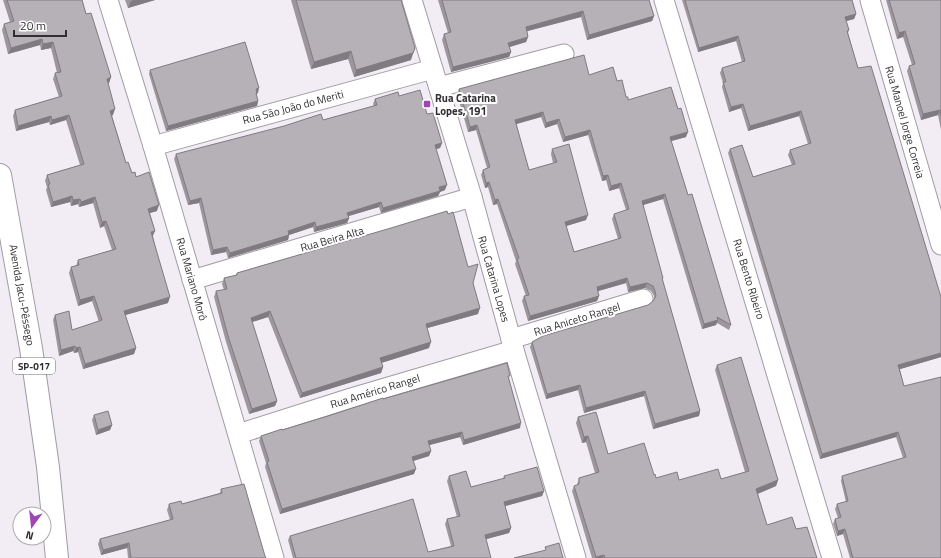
<svg xmlns="http://www.w3.org/2000/svg" width="941" height="558" font-family="'Titillium Web',sans-serif">
<style>
.lines{fill:none;stroke-linecap:round;stroke-linejoin:round}
.minor-casing{stroke:#a19ba3;stroke-width:21}
.highway-casing{stroke:#a19ba3;stroke-width:24}
.minor{stroke:#fff;stroke-width:19}
.highway{stroke:#fff;stroke-width:22}
.wall{fill:#9d979d;fill-rule:evenodd}
.shaded-wall{fill:#7f7b80}
.building{fill:#b6b0b7;stroke:#7f7b80;fill-rule:evenodd}
.poi-dot{fill:#9e47b4;stroke:#fff;stroke-width:1.5}
.labels{text-anchor:middle;dominant-baseline:central;stroke-width:4;stroke-linejoin:round;paint-order:stroke}
.shield{fill:#fff;stroke:#706d70;stroke-width:1}
.shield-label{font-size:10px;font-weight:bold;fill:#322f32}
.poi-label{font-size:11px;font-weight:bold;fill:#322f32;stroke:#fff;text-anchor:start}
.street-label{font-size:11px;fill:#322f32;stroke:#fff}
</style>
<rect width="100%" height="100%" fill="#f2ecf4"/>
<g class="lines">
<defs>
<g id="minor">
<path d="M 108,0 L 153,146 L 274,558"/>
<path d="M 412,0 L 472,197 L 514,350 L 576,558"/>
<path d="M 664,0 L 832,558"/>
<path d="M 870,0 L 941,245"/>
<path d="M 439,87 L 564,54"/>
<path d="M 153,146 L 433,69"/>
<path d="M 192,280 L 472,197"/>
<path d="M 511,339 L 643,299"/>
<path d="M 238,434 L 351,398 L 514,350"/>
</g>
<path id="highway" d="M 0,175 L 31,348 L 48,467 L 57,558"/>
</defs>
<use href="#minor" class="minor-casing"/>
<use href="#highway" class="highway-casing"/>
<use href="#minor" class="minor"/>
<use href="#highway" class="highway"/>
</g>
<g class="wall">
<path d="M 3,0 L 82,0 L 86,14 L 111,77 L 109,83 L 108,83 L 113,115 L 112,116 L 126,163 L 132,173 L 136,177 L 157,211 L 150,213 L 155,231 L 153,236 L 168,303 L 125,315 L 136,348 L 134,354 L 83,369 L 78,352 L 74,353 L 73,351 L 59,356 L 53,320 L 55,315 L 72,330 L 99,322 L 92,301 L 78,306 L 69,273 L 71,267 L 76,266 L 78,260 L 112,250 L 104,226 L 100,228 L 93,203 L 79,207 L 78,204 L 71,206 L 70,202 L 51,207 L 46,190 L 47,187 L 45,181 L 47,175 L 80,165 L 66,120 L 50,125 L 49,122 L 16,131 L 13,116 L 15,110 L 59,97 L 53,79 L 55,73 L 57,73 L 51,48 L 41,50 L 40,45 L 8,54 L 2,30 L 4,24 L 10,22 Z"/>
<path d="M 125,0 L 155,0 L 128,8 Z"/>
<path d="M 291,0 L 401,0 L 411,60 L 354,77 L 348,59 L 311,69 Z"/>
<path d="M 438,0 L 649,0 L 654,16 L 652,21 L 587,40 L 581,17 L 527,31 L 528,37 L 526,42 L 509,47 L 511,52 L 509,57 L 451,72 L 442,40 L 444,34 L 448,33 Z"/>
<path d="M 682,0 L 852,0 L 856,14 L 854,19 L 846,21 L 849,30 L 848,33 L 941,357 L 900,369 L 941,558 L 850,558 L 843,534 L 837,536 L 833,524 L 835,519 L 838,518 L 835,509 L 837,504 L 846,502 L 841,481 L 842,476 L 903,458 L 896,437 L 820,459 L 728,153 L 730,149 L 753,177 L 792,165 L 788,155 L 790,150 L 808,144 L 799,116 L 748,131 L 741,108 L 729,112 L 722,87 L 723,83 L 720,73 L 722,68 L 742,62 L 736,41 L 698,52 Z"/>
<path d="M 886,0 L 941,0 L 941,130 L 938,115 L 921,120 L 907,71 L 909,66 L 912,65 L 903,37 L 897,39 Z"/>
<path d="M 150,70 L 258,93 L 256,95 L 258,101 L 257,106 L 166,131 L 149,74 Z"/>
<path d="M 589,75 L 617,81 L 626,97 L 628,100 L 686,137 L 671,141 L 688,195 L 731,325 L 729,330 L 717,323 L 716,325 L 702,329 L 663,199 L 643,205 L 662,281 L 700,411 L 699,416 L 653,429 L 644,396 L 584,413 L 578,390 L 546,399 L 530,347 L 532,342 L 648,305 L 653,301 L 654,300 L 654,296 L 651,291 L 645,288 L 628,292 L 626,283 L 598,291 L 599,296 L 597,301 L 528,321 L 522,301 L 524,296 L 526,296 L 515,264 L 516,261 L 497,204 L 493,205 L 488,187 L 485,188 L 481,175 L 483,170 L 487,168 L 476,130 L 468,132 L 457,94 L 459,89 ZM 541,117 L 545,128 L 557,124 L 563,142 L 588,135 L 602,181 L 606,180 L 609,191 L 619,188 L 626,210 L 614,214 L 612,219 L 618,239 L 574,252 L 566,226 L 586,220 L 552,149 L 551,154 L 553,163 L 529,170 L 516,124 Z"/>
<path d="M 399,96 L 427,114 L 442,143 L 440,148 L 436,149 L 445,190 L 440,192 L 438,196 L 381,213 L 379,207 L 349,216 L 349,218 L 347,223 L 314,232 L 313,227 L 289,235 L 288,240 L 228,258 L 226,252 L 211,255 L 199,203 L 188,205 L 174,159 L 176,154 L 323,120 L 374,106 L 373,104 L 375,99 Z"/>
<path d="M 391,228 L 473,283 L 478,314 L 427,328 L 429,348 L 381,363 L 383,367 L 381,373 L 300,398 L 268,317 L 252,322 L 277,401 L 275,406 L 249,414 L 226,342 L 214,297 L 216,291 L 224,290 L 222,284 L 224,278 L 236,275 L 237,273 L 390,229 Z"/>
<path d="M 717,365 L 778,480 L 776,486 L 758,494 L 767,525 L 796,529 L 817,558 L 592,558 L 572,491 L 574,486 L 577,485 L 579,478 L 595,473 L 586,442 L 582,443 L 576,423 L 578,417 L 608,454 L 654,475 L 656,478 L 679,480 L 721,479 L 745,472 L 715,370 Z"/>
<path d="M 509,380 L 520,428 L 463,445 L 460,437 L 429,445 L 431,451 L 429,456 L 413,461 L 414,474 L 280,514 L 265,467 L 266,463 L 259,441 L 261,436 L 328,416 L 383,399 Z"/>
<path d="M 94,415 L 112,425 L 110,430 L 96,435 L 92,420 Z"/>
<path d="M 449,476 L 471,487 L 503,479 L 504,476 L 544,491 L 542,496 L 505,506 L 511,528 L 509,533 L 486,539 L 491,558 L 293,558 L 288,540 L 290,536 L 428,552 L 451,546 L 445,524 L 447,519 L 457,517 L 447,481 Z"/>
<path d="M 221,489 L 266,558 L 128,558 L 127,548 L 101,555 L 98,544 L 100,539 L 170,520 L 167,510 L 169,504 L 182,504 L 220,493 Z"/>
</g>
<g class="shaded-wall">
<path d="M 134,0 L 155,0 L 128,8 L 131,1 Z"/>
<path d="M 583,11 L 581,17 L 524,32 L 526,27 Z"/>
<path d="M 856,14 L 854,19 L 843,22 L 845,17 Z"/>
<path d="M 654,16 L 652,21 L 587,40 L 589,35 Z"/>
<path d="M 905,31 L 903,37 L 897,39 L 899,33 Z"/>
<path d="M 738,36 L 736,41 L 698,52 L 699,48 Z"/>
<path d="M 528,37 L 526,42 L 506,48 L 508,43 Z"/>
<path d="M 42,39 L 40,45 L 8,54 L 11,48 Z"/>
<path d="M 53,42 L 51,48 L 41,50 L 43,44 Z"/>
<path d="M 415,48 L 411,60 L 354,77 L 356,70 Z"/>
<path d="M 351,51 L 348,59 L 311,69 L 314,62 Z"/>
<path d="M 511,52 L 509,57 L 451,72 L 453,67 Z"/>
<path d="M 111,77 L 109,83 L 105,84 L 107,79 Z"/>
<path d="M 259,88 L 258,93 L 257,93 L 255,98 L 256,89 Z"/>
<path d="M 258,101 L 257,106 L 166,131 L 168,126 Z"/>
<path d="M 743,104 L 741,108 L 729,112 L 731,107 Z"/>
<path d="M 115,109 L 113,115 L 108,117 L 110,111 Z"/>
<path d="M 940,110 L 938,115 L 921,120 L 923,114 Z"/>
<path d="M 801,111 L 799,116 L 748,131 L 750,126 Z"/>
<path d="M 543,112 L 541,117 L 513,125 L 515,120 Z"/>
<path d="M 69,115 L 66,120 L 50,125 L 52,120 Z"/>
<path d="M 51,116 L 49,122 L 16,131 L 18,126 Z"/>
<path d="M 559,119 L 557,124 L 545,128 L 546,123 Z"/>
<path d="M 477,125 L 476,130 L 468,132 L 470,127 Z"/>
<path d="M 590,130 L 588,135 L 563,142 L 565,137 Z"/>
<path d="M 688,132 L 686,137 L 668,142 L 670,137 Z"/>
<path d="M 442,143 L 440,148 L 433,150 L 435,145 Z"/>
<path d="M 608,175 L 606,180 L 602,181 L 603,176 Z"/>
<path d="M 489,182 L 488,187 L 485,188 L 486,183 Z"/>
<path d="M 621,183 L 619,188 L 609,191 L 611,186 Z"/>
<path d="M 447,185 L 445,190 L 440,192 L 438,196 L 381,213 L 383,208 Z"/>
<path d="M 665,194 L 663,199 L 640,206 L 642,201 Z"/>
<path d="M 72,196 L 70,202 L 51,207 L 53,202 Z"/>
<path d="M 95,197 L 93,203 L 79,207 L 81,202 Z"/>
<path d="M 201,198 L 199,203 L 188,205 L 190,201 Z"/>
<path d="M 80,199 L 78,204 L 71,206 L 73,200 Z"/>
<path d="M 498,199 L 497,204 L 493,205 L 495,200 Z"/>
<path d="M 381,202 L 379,207 L 345,217 L 347,213 Z"/>
<path d="M 159,205 L 157,211 L 146,214 L 148,209 Z"/>
<path d="M 588,215 L 586,220 L 563,227 L 565,222 Z"/>
<path d="M 349,218 L 347,223 L 314,232 L 316,227 Z"/>
<path d="M 106,221 L 104,226 L 100,228 L 102,222 Z"/>
<path d="M 315,222 L 313,227 L 286,236 L 288,231 Z"/>
<path d="M 155,231 L 152,236 L 151,232 Z"/>
<path d="M 289,235 L 288,240 L 228,258 L 230,253 Z"/>
<path d="M 227,247 L 226,252 L 211,255 L 213,250 Z"/>
<path d="M 627,278 L 626,283 L 595,292 L 597,287 Z"/>
<path d="M 647,283 L 645,288 L 628,292 L 630,287 Z"/>
<path d="M 94,296 L 92,301 L 78,306 L 80,300 Z"/>
<path d="M 599,296 L 597,301 L 528,321 L 530,316 Z"/>
<path d="M 170,297 L 168,303 L 122,316 L 124,311 Z"/>
<path d="M 480,308 L 478,314 L 424,329 L 426,324 Z"/>
<path d="M 270,311 L 268,317 L 249,323 L 251,318 Z"/>
<path d="M 718,320 L 716,325 L 702,329 L 704,324 Z"/>
<path d="M 431,342 L 429,348 L 378,364 L 380,358 Z"/>
<path d="M 75,346 L 73,351 L 59,356 L 61,350 Z"/>
<path d="M 80,347 L 78,352 L 74,353 L 76,348 Z"/>
<path d="M 136,348 L 134,354 L 83,369 L 85,364 Z"/>
<path d="M 941,353 L 941,357 L 897,370 L 898,365 Z"/>
<path d="M 383,367 L 381,373 L 300,398 L 302,393 Z"/>
<path d="M 580,385 L 578,390 L 546,399 L 547,394 Z"/>
<path d="M 645,391 L 644,396 L 584,413 L 586,408 Z"/>
<path d="M 277,401 L 275,406 L 249,414 L 252,409 Z"/>
<path d="M 700,411 L 699,416 L 653,429 L 655,424 Z"/>
<path d="M 521,423 L 520,428 L 463,445 L 464,440 Z"/>
<path d="M 112,425 L 110,430 L 96,435 L 98,430 Z"/>
<path d="M 462,432 L 460,437 L 426,446 L 428,441 Z"/>
<path d="M 898,432 L 896,437 L 820,459 L 822,454 Z"/>
<path d="M 588,436 L 586,442 L 582,443 L 584,437 Z"/>
<path d="M 431,451 L 429,456 L 410,462 L 412,457 Z"/>
<path d="M 416,469 L 414,474 L 280,514 L 282,509 Z"/>
<path d="M 778,480 L 776,486 L 754,495 L 756,489 Z"/>
<path d="M 544,491 L 542,496 L 502,507 L 504,502 Z"/>
<path d="M 511,528 L 509,533 L 483,540 L 485,535 Z"/>
<path d="M 845,529 L 843,534 L 837,536 L 838,531 Z"/>
<path d="M 129,543 L 127,548 L 101,555 L 103,550 Z"/>
<path d="M 604,555 L 603,558 L 595,558 L 596,557 Z"/>
</g>
<g class="building">
<path d="M 7,0 L 82,0 L 86,14 L 91,13 L 111,77 L 107,79 L 115,109 L 110,111 L 126,163 L 128,162 L 132,173 L 135,172 L 136,177 L 149,172 L 159,205 L 148,209 L 155,231 L 151,232 L 170,297 L 124,311 L 136,348 L 85,364 L 80,347 L 76,348 L 75,346 L 61,350 L 55,315 L 69,311 L 72,330 L 102,320 L 94,296 L 80,300 L 71,267 L 79,265 L 78,260 L 116,249 L 106,221 L 102,222 L 95,197 L 81,202 L 80,199 L 73,200 L 72,196 L 53,202 L 48,185 L 50,184 L 47,175 L 84,164 L 69,115 L 52,120 L 51,116 L 18,126 L 15,110 L 62,96 L 55,73 L 61,72 L 53,42 L 43,44 L 42,39 L 11,48 L 4,24 L 14,21 Z"/>
<path d="M 296,0 L 401,0 L 415,48 L 413,53 L 356,70 L 351,51 L 314,62 Z"/>
<path d="M 442,0 L 649,0 L 654,16 L 589,35 L 583,11 L 526,27 L 528,37 L 508,43 L 511,52 L 453,67 L 444,34 L 451,32 Z"/>
<path d="M 685,0 L 852,0 L 856,14 L 845,17 L 849,30 L 847,31 L 858,68 L 871,66 L 941,297 L 941,353 L 898,365 L 904,386 L 941,377 L 941,558 L 853,558 L 845,529 L 838,531 L 835,519 L 841,517 L 837,504 L 848,501 L 842,476 L 906,457 L 898,432 L 822,454 L 730,149 L 742,145 L 753,177 L 795,164 L 790,150 L 811,143 L 801,111 L 750,126 L 743,104 L 731,107 L 723,82 L 726,82 L 722,68 L 745,61 L 738,36 L 699,48 Z"/>
<path d="M 889,0 L 941,0 L 941,116 L 940,110 L 923,114 L 909,66 L 915,64 L 905,31 L 899,33 Z"/>
<path d="M 245,42 L 259,88 L 256,89 L 257,93 L 256,93 L 258,101 L 168,126 L 150,70 Z"/>
<path d="M 584,55 L 589,75 L 613,67 L 617,81 L 622,80 L 626,97 L 628,97 L 628,100 L 671,87 L 678,109 L 681,108 L 688,132 L 670,137 L 688,195 L 692,194 L 731,325 L 717,317 L 718,320 L 704,324 L 665,194 L 642,201 L 663,278 L 662,278 L 700,411 L 655,424 L 645,391 L 586,408 L 580,385 L 547,394 L 532,342 L 543,336 L 648,305 L 653,301 L 656,296 L 655,291 L 653,286 L 647,283 L 630,287 L 627,278 L 597,287 L 599,296 L 530,316 L 524,296 L 529,295 L 517,259 L 519,258 L 498,199 L 495,200 L 489,182 L 486,183 L 483,170 L 490,167 L 477,125 L 470,127 L 459,89 ZM 543,112 L 546,123 L 559,119 L 565,137 L 590,130 L 603,176 L 608,175 L 611,186 L 621,183 L 629,209 L 614,214 L 621,238 L 574,252 L 565,222 L 588,215 L 569,144 L 552,149 L 557,162 L 529,170 L 515,120 Z"/>
<path d="M 420,90 L 427,114 L 433,113 L 442,143 L 435,145 L 447,185 L 439,187 L 440,191 L 383,208 L 381,202 L 347,213 L 349,218 L 316,227 L 315,222 L 288,231 L 289,235 L 230,253 L 227,247 L 213,250 L 201,198 L 190,201 L 176,154 L 284,126 L 321,114 L 323,120 L 377,105 L 375,99 L 398,92 L 399,96 Z"/>
<path d="M 447,211 L 448,214 L 453,212 L 468,267 L 478,264 L 473,283 L 480,308 L 426,324 L 431,342 L 380,358 L 383,367 L 302,393 L 270,311 L 251,318 L 277,401 L 252,409 L 228,336 L 216,291 L 227,289 L 224,278 L 237,275 L 237,273 L 391,228 Z"/>
<path d="M 741,357 L 778,480 L 756,489 L 767,525 L 792,517 L 796,529 L 807,527 L 817,558 L 605,558 L 604,555 L 596,557 L 574,486 L 579,484 L 579,478 L 599,472 L 588,436 L 584,437 L 578,417 L 596,412 L 608,454 L 644,443 L 654,475 L 655,474 L 656,478 L 677,472 L 679,480 L 718,469 L 721,479 L 749,471 L 717,365 Z"/>
<path d="M 507,363 L 510,376 L 508,376 L 521,423 L 464,440 L 462,432 L 428,441 L 431,451 L 412,457 L 416,469 L 282,509 L 267,462 L 269,461 L 261,436 L 282,429 L 282,430 L 328,416 L 383,398 L 383,399 Z"/>
<path d="M 108,411 L 112,425 L 98,430 L 94,415 Z"/>
<path d="M 537,467 L 544,491 L 504,502 L 511,528 L 485,535 L 491,558 L 296,558 L 290,536 L 413,499 L 428,552 L 454,546 L 447,519 L 460,516 L 449,476 L 466,471 L 471,487 L 505,478 L 504,476 Z"/>
<path d="M 244,484 L 265,556 L 266,558 L 131,558 L 129,543 L 103,550 L 100,539 L 173,519 L 169,504 L 181,501 L 182,504 L 222,493 L 221,489 Z"/>
<path d="M 559,543 L 563,558 L 514,558 L 546,550 L 545,547 Z"/>
</g>
<rect class="poi-dot" x="423" y="100" width="8" height="8" rx="2"/>
<g class="labels">
<rect class="shield" x="13" y="358" width="42" height="16" rx="3"/>
<g class="shield-label">
<text x="34" y="366">SP-017</text>
</g>
<g class="poi-label">
<text x="435" y="98">Rua Catarina<tspan x="435" dy="13">Lopes, 191</tspan></text>
</g>
<g class="street-label">
<text transform="translate(293 107) rotate(-15)">Rua São João do Meriti</text>
<text transform="translate(905 122) rotate(74)">Rua Manoel Jorge Correia</text>
<text transform="translate(332 239) rotate(-16)">Rua Beira Alta</text>
<text transform="translate(192 279) rotate(74)">Rua Mariano Morô</text>
<text transform="translate(494 279) rotate(74)">Rua Catarina Lopes</text>
<text transform="translate(749 279) rotate(73)">Rua Bento Ribeiro</text>
<text transform="translate(22 295) rotate(80)">Avenida Jacu-Pêssego</text>
<text transform="translate(577 319) rotate(-17)">Rua Aniceto Rangel</text>
<text transform="translate(375 391) rotate(-17)">Rua Américo Rangel</text>
</g>
</g>
<g transform="translate(32 526) rotate(195)"><circle r="19" fill="#ffffff" stroke="#adacad"/>
<path d="M0-3L7 15L0 10L-7 15Z" fill="#9e47b4"/>
<text y="-6" font-size="11" font-weight="bold" text-anchor="middle" fill="#322f32">N</text>
</g>
<path d="M14 30v6h52v-6" fill="none" stroke="#322f32" stroke-width="2"/>
<text x="20" y="30" font-size="12" fill="#322f32" stroke="#ffffff" stroke-width="3" paint-order="stroke">20 m</text>
</svg>
